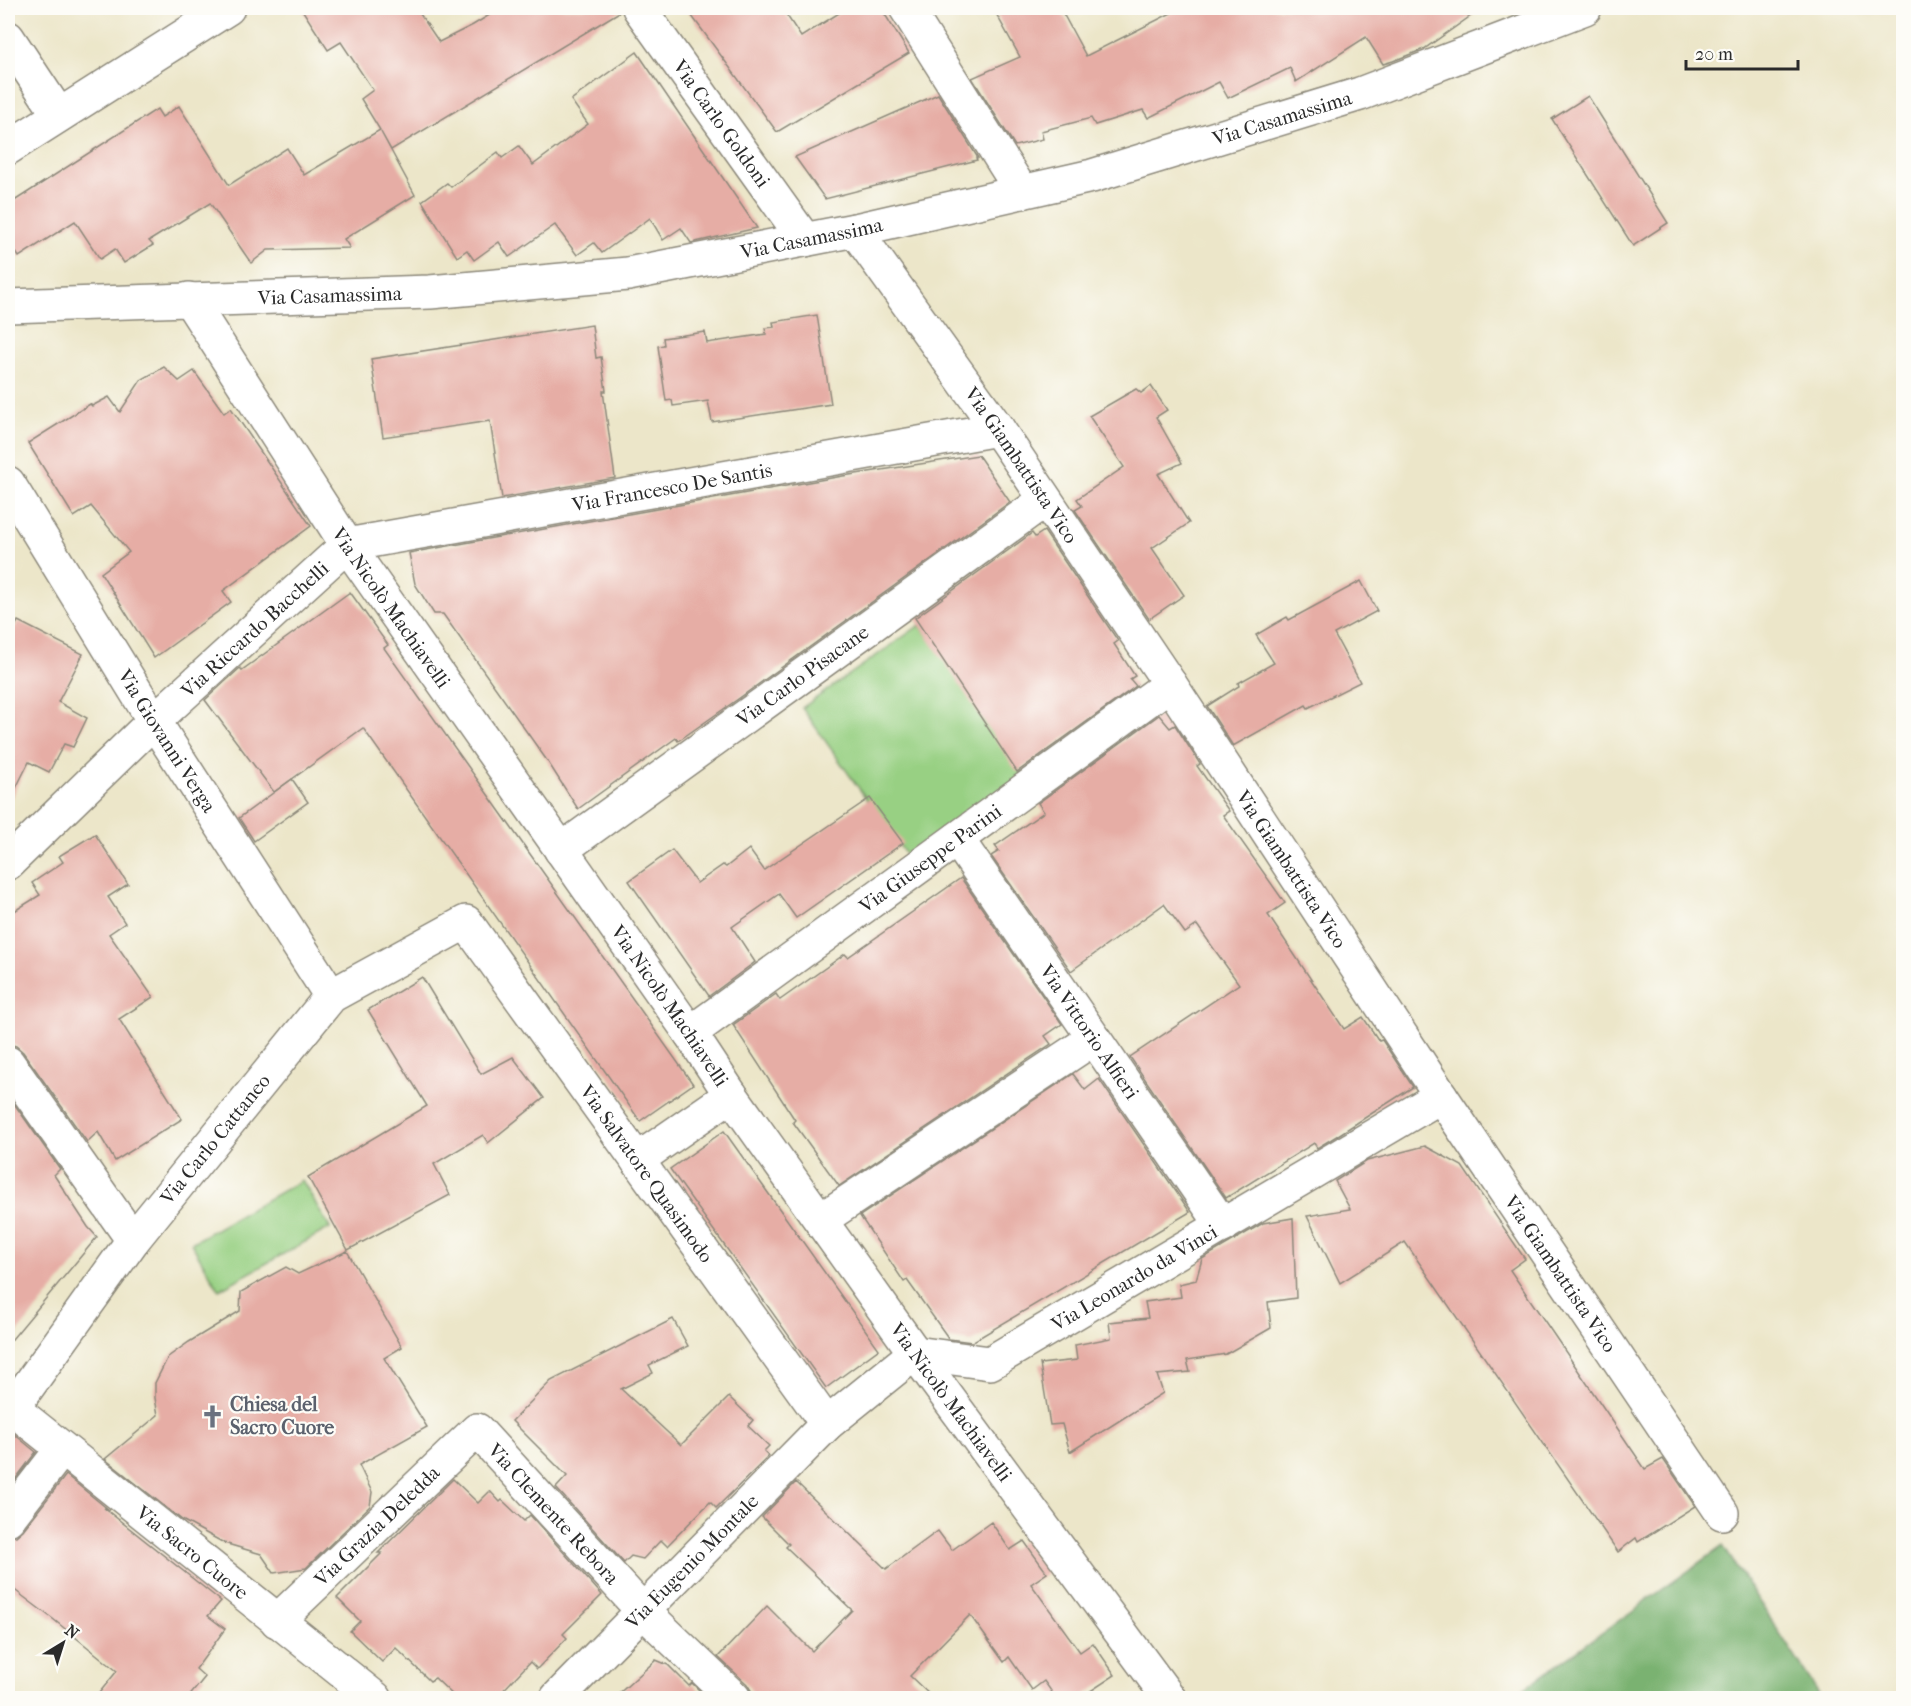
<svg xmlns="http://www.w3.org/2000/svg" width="1911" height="1706" font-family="'IM FELL French Canon',serif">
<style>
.green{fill:#98d083;stroke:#627e57;stroke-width:1.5}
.forest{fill:#7ab271;stroke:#526e4e;stroke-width:1.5}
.building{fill:#e6ada5}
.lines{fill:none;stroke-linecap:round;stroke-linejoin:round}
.street-casing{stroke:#8c887a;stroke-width:36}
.secondary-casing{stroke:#8c887a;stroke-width:36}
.street{stroke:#fff;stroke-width:33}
.secondary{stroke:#fff;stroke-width:33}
.labels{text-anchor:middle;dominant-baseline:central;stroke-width:4.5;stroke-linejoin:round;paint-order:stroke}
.street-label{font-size:20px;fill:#2b2b2b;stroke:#fdfcf7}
.worship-label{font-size:20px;font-weight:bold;fill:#5b616d;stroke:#fdfcf7;text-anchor:start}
</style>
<rect width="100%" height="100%" fill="#fdfcf7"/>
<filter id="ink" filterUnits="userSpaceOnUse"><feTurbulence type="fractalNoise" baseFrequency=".0167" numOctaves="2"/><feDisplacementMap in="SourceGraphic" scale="12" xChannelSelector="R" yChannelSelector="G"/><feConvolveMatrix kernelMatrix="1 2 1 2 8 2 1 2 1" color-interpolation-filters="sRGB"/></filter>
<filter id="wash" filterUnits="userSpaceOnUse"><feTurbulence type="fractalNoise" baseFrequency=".008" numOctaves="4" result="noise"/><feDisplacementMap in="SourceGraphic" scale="24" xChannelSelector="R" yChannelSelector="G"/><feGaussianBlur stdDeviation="1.35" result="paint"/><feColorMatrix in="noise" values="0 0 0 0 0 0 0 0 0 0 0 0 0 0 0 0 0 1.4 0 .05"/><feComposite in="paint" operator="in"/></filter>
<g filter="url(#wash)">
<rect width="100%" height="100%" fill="#ece6c9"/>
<g class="green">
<path d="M 920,625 L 1031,785 L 916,869 L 802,708 Z"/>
<path d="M 302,1180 L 330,1228 L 219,1290 L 191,1243 Z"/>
</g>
<path class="forest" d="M 1723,1546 L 1822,1698 L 1511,1698 Z"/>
<g id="blocks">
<g class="building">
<path d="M 301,8 L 416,8 L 439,42 L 473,25 L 501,8 L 621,8 L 621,11 L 391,150 L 381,132 L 415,195 L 344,239 L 350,248 L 268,250 L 251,263 L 210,203 L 149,241 L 153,245 L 124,263 L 115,249 L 100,259 L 75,221 L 19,257 L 8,240 L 8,205 L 157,109 L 162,117 L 179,106 L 229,185 L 287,148 L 304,175 L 380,130 L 361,99 L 373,90 L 341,42 L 328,50 Z"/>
<path d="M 686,8 L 782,8 L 801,37 L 847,8 L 881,8 L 909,53 L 777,132 Z"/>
<path d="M 993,8 L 1060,8 L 1086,56 L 1181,8 L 1482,8 L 1424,49 L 1393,61 L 1383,64 L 1366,37 L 1296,82 L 1290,68 L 1228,98 L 1219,82 L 1148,118 L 1143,110 L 1095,125 L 1091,118 L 1041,131 L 1043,139 L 1015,146 L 972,78 L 1020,57 Z"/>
<path d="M 637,52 L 757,228 L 691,243 L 681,228 L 663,240 L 650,218 L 602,253 L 594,243 L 577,255 L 555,225 L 509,257 L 499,242 L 474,260 L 467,250 L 457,257 L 422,201 L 447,183 L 451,187 L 498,152 L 502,158 L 519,146 L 533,165 L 588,124 L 571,100 Z"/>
<path d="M 938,94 L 978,158 L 976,158 L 977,160 L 825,199 L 795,157 Z"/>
<path d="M 1588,96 L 1668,223 L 1633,246 L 1552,119 Z"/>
<path d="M 817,315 L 831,404 L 712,422 L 708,401 L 673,406 L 672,400 L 666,401 L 658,346 L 664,345 L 663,338 L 705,332 L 707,343 L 766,334 L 765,328 L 774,327 L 773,322 Z"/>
<path d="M 592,325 L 596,358 L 601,357 L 606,391 L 603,391 L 615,478 L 502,498 L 490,421 L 383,437 L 371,359 Z"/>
<path d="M 164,367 L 179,381 L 194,371 L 224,413 L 231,408 L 311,526 L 223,591 L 231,602 L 154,658 L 101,573 L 129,552 L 91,506 L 74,517 L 28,443 L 90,404 L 92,406 L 109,397 L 120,412 L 141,380 Z"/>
<path d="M 1151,386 L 1167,410 L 1156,417 L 1182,463 L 1158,474 L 1189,523 L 1152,548 L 1184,595 L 1149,619 L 1075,510 L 1082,506 L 1077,499 L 1124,467 L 1089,416 L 1136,389 L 1141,393 Z"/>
<path d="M 978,455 L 1010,502 L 738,699 L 678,741 L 676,738 L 578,809 L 548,762 L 443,614 L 434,614 L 415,584 L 409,553 L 843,476 Z"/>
<path d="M 1044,531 L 1118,641 L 1114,644 L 1135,676 L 1130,679 L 1136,686 L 1017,772 L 915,618 L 1032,533 L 1035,537 Z"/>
<path d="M 1361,581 L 1377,611 L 1334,634 L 1360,682 L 1308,708 L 1306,705 L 1233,746 L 1207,706 L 1239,686 L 1238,683 L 1274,663 L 1256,635 L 1287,617 L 1289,620 Z"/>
<path d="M 350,592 L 388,645 L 384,648 L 693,1084 L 640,1121 L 363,728 L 274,792 L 205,700 L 240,668 L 242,670 Z"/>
<path d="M 18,621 L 83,654 L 58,702 L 87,718 L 73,747 L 64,744 L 49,772 L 29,762 L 8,804 L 8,641 Z"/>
<path d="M 1159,715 L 1170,728 L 1175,725 L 1200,764 L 1197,766 L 1229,811 L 1223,815 L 1285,903 L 1268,915 L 1344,1029 L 1363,1017 L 1379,1041 L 1382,1040 L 1413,1087 L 1335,1137 L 1317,1148 L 1314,1143 L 1226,1198 L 1130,1057 L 1239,984 L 1197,925 L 1185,933 L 1164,904 L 1071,971 L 991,856 L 999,851 L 995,846 L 1044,812 L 1038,803 Z"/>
<path d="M 292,779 L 308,802 L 254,841 L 239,818 Z"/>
<path d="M 870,798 L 903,843 L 796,918 L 779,894 L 732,927 L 755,962 L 709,996 L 629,881 L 672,850 L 697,883 L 723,865 L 726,867 L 749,849 L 764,870 Z"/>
<path d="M 95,834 L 128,884 L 108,897 L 125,923 L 109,934 L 153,997 L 119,1019 L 182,1119 L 115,1161 L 98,1132 L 87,1142 L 23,1052 L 16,1046 L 8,1044 L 8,915 L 40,895 L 32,883 L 63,862 L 59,856 Z"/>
<path d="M 961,878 L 1062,1024 L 1045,1036 L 1051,1044 L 839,1186 L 793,1122 L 795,1120 L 733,1025 L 776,994 L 780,1000 L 845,954 L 848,957 Z"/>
<path d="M 422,977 L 481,1074 L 513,1057 L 544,1098 L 488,1143 L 483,1135 L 434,1164 L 450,1195 L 348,1250 L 308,1177 L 427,1106 L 368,1010 Z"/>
<path d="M 1073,1074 L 1085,1090 L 1099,1079 L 1190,1212 L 972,1342 L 949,1339 L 907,1280 L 904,1282 L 860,1216 Z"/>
<path d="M 8,1095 L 60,1169 L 54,1175 L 88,1227 L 97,1237 L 8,1344 Z"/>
<path d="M 724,1131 L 879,1349 L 826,1388 L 670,1169 Z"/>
<path d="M 1425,1146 L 1462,1166 L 1525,1259 L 1510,1270 L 1645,1469 L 1663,1459 L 1695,1506 L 1638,1542 L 1636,1538 L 1618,1552 L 1405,1242 L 1340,1283 L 1307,1216 L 1350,1209 L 1335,1181 L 1367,1161 Z"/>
<path d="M 1293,1218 L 1296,1298 L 1268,1302 L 1271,1328 L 1226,1354 L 1187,1360 L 1190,1372 L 1157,1375 L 1163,1393 L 1070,1452 L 1062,1424 L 1050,1425 L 1040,1364 L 1077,1360 L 1075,1345 L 1111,1338 L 1109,1322 L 1148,1318 L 1145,1302 L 1181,1297 L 1179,1284 L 1196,1280 L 1202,1259 L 1263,1223 Z"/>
<path d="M 347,1251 L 402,1347 L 384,1358 L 427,1427 L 359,1465 L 372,1492 L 370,1506 L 306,1568 L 274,1573 L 261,1554 L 224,1543 L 182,1520 L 105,1459 L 158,1415 L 155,1398 L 155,1383 L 168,1357 L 189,1342 L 240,1311 L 241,1292 L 286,1267 L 298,1274 Z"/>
<path d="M 673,1319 L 688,1346 L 649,1365 L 653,1373 L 621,1389 L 681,1445 L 729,1397 L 753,1420 L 748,1426 L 769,1446 L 764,1451 L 769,1456 L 716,1508 L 710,1502 L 667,1546 L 661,1540 L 643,1559 L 631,1556 L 624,1563 L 556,1488 L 567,1476 L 512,1421 L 551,1381 Z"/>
<path d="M 8,1429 L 36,1452 L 8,1489 Z"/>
<path d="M 66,1475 L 109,1510 L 104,1508 L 221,1601 L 208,1616 L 225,1629 L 196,1669 L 205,1677 L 188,1698 L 95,1698 L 117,1671 L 53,1619 L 8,1585 L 8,1537 L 16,1536 L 23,1530 Z"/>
<path d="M 453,1479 L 478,1503 L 490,1491 L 500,1502 L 502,1500 L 524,1521 L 530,1515 L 602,1595 L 563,1634 L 567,1638 L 537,1669 L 530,1662 L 496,1698 L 456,1698 L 435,1678 L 430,1681 L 396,1648 L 382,1662 L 350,1631 L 360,1621 L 337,1598 L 382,1553 L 378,1553 Z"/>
<path d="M 796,1482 L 886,1569 L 938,1531 L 952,1550 L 991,1522 L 1010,1550 L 1024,1541 L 1047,1573 L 1031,1584 L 1080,1652 L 1093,1643 L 1115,1675 L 1080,1698 L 1056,1698 L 1044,1681 L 1032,1690 L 1009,1657 L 1004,1662 L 970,1615 L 910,1676 L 933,1698 L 752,1698 L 752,1692 L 747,1684 L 718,1657 L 767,1606 L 812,1651 L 852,1610 L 786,1547 L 789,1544 L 762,1517 Z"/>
<path d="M 656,1660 L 668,1665 L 689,1686 L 692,1683 L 707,1698 L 614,1698 Z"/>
</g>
</g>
</g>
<g filter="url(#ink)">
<use href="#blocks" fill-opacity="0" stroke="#8c887a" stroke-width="1.5"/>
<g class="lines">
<defs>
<g id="street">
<path id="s1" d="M 639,8 L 805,240"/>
<path d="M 906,8 L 1022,192"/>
<path d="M 8,38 L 59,115"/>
<path id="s2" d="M 855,230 L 998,429 L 1170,684 L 1441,1096 L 1722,1513"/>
<path id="s3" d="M 189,299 L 347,545 L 690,1033 L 731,1095 L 915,1353 L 1169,1698"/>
<path id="s4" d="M 8,483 L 154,721 L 331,996"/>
<path id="s5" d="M 957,839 L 1223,1226"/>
<path id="s6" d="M 561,850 L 1045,500"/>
<path id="s7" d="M 8,863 L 154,721 L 347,545 L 998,429"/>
<path id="s8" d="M 690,1033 L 1170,684"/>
<path d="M 8,1063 L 133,1240"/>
<path d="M 637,1160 L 731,1095"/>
<path d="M 822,1219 L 1093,1039"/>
<path id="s9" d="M 8,1405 L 375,1698"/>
<path id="s10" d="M 12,1409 L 133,1240 L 331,996 L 466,922 L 827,1424"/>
<path d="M 8,1519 L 62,1449"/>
<path id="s11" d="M 277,1621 L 477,1430 L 643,1611 L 734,1698"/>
<path id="s12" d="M 557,1698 L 827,1424 L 915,1353 L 990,1363 L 1441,1096"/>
</g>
<g id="secondary">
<path d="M 8,148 L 228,8"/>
<path id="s13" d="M 8,306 L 430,292 L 628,274 L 855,230 L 1092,176 L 1360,94 L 1585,8"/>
</g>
</defs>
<use href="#street" class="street-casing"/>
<use href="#secondary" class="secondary-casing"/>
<use href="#street" class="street"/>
<use href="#secondary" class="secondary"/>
</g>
</g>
<defs>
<symbol id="church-bare" viewBox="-9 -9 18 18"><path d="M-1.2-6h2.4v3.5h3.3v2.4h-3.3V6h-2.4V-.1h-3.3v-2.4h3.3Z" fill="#6b7280" stroke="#fdfcf7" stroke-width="2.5" paint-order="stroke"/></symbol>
</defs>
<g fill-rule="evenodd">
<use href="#church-bare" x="196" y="1400" width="33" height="33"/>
</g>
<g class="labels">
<g class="street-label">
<text stroke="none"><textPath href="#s13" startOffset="1294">Via Casamassima</textPath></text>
<text stroke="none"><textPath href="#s1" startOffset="142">Via Carlo Goldoni</textPath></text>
<text stroke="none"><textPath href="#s13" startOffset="808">Via Casamassima</textPath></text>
<text stroke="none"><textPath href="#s13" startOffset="322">Via Casamassima</textPath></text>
<text stroke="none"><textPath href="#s2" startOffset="288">Via Giambattista Vico</textPath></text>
<text stroke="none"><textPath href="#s7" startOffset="795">Via Francesco De Santis</textPath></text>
<text stroke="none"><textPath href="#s3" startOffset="369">Via Nicolò Machiavelli</textPath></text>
<text stroke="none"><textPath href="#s7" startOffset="340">Via Riccardo Bacchelli</textPath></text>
<text stroke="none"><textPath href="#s6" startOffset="298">Via Carlo Pisacane</textPath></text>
<text stroke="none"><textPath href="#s4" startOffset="303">Via Giovanni Verga</textPath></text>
<text stroke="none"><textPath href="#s8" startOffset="297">Via Giuseppe Parini</textPath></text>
<text stroke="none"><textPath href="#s2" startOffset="774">Via Giambattista Vico</textPath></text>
<text stroke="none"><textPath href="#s3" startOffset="855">Via Nicolò Machiavelli</textPath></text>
<text stroke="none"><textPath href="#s5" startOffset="234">Via Vittorio Alfieri</textPath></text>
<text stroke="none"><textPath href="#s10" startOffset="338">Via Carlo Cattaneo</textPath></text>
<text stroke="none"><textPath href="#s10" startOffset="986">Via Salvatore Quasimodo</textPath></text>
<text stroke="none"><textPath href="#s2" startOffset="1260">Via Giambattista Vico</textPath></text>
<text stroke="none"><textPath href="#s12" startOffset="741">Via Leonardo da Vinci</textPath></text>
<text stroke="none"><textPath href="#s3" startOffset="1341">Via Nicolò Machiavelli</textPath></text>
<text stroke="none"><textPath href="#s11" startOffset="390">Via Clemente Rebora</textPath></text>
<text stroke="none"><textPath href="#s11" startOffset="138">Via Grazia Deledda</textPath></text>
<text stroke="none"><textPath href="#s9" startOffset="236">Via Sacro Cuore</textPath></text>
<text stroke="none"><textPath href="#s12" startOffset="192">Via Eugenio Montale</textPath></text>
</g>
<g class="worship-label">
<text x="230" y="1404">Chiesa del<tspan x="230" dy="23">Sacro Cuore</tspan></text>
</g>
</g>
<rect width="1911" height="1706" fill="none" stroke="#fdfcf7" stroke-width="30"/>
<g transform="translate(63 1643) rotate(38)" stroke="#fdfcf7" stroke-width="4.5" paint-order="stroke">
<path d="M0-4.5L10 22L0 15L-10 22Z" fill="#2b2b2b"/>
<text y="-9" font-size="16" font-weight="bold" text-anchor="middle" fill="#2b2b2b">N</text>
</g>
<path d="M1686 60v9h112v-9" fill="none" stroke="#2b2b2b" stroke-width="3"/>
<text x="1695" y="60" font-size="18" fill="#2b2b2b" stroke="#fdfcf7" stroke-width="4.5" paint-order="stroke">20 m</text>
</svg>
